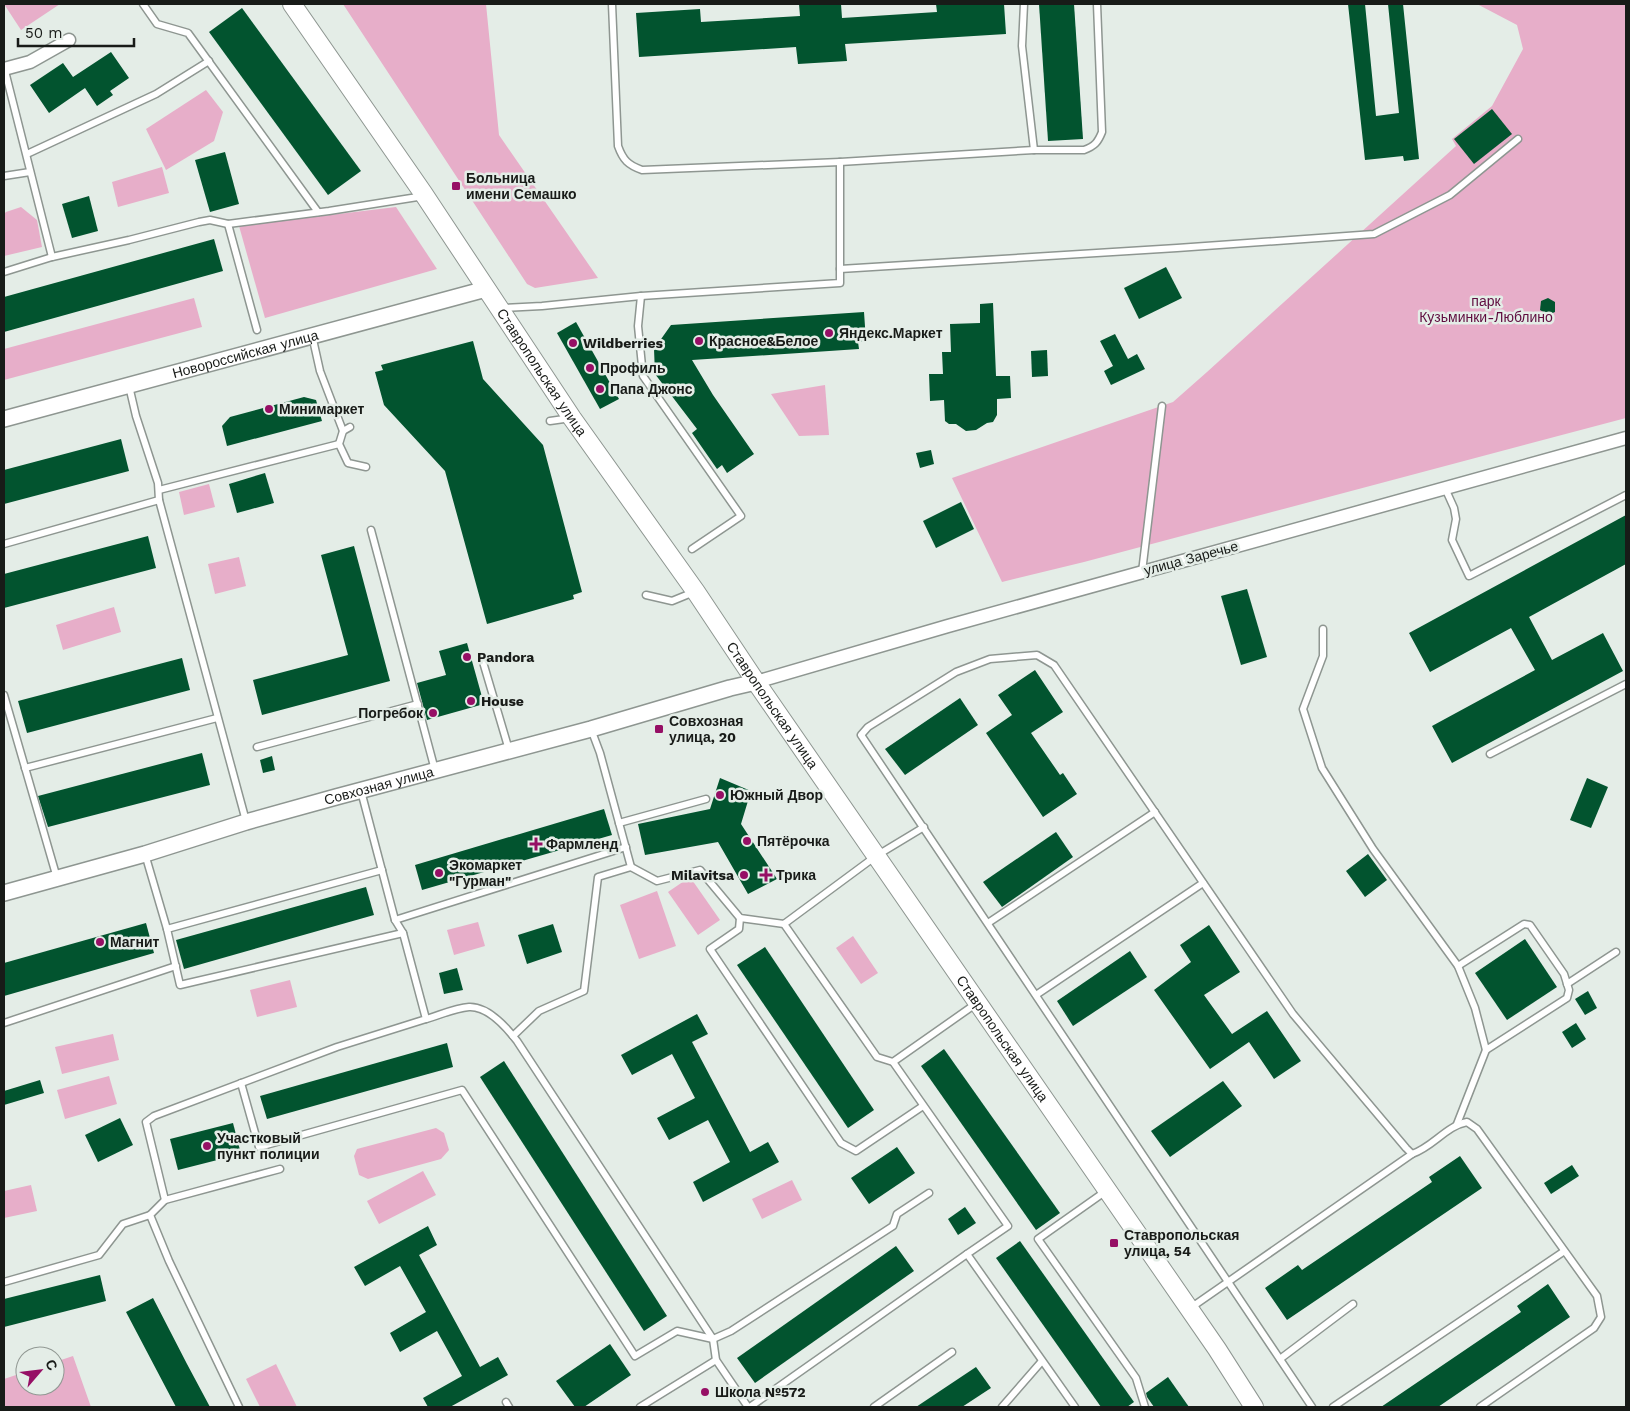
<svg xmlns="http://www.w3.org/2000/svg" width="1630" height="1411" font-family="'Work Sans',sans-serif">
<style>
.green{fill:#e7aec9}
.building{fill:#02542f}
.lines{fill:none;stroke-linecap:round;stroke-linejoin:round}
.service-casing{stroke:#8e9691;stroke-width:9}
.minor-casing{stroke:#8e9691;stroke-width:15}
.tertiary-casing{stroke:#8e9691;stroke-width:18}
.secondary-casing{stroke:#8e9691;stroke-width:20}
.service{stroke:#fff;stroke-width:6}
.minor{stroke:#fff;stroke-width:12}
.tertiary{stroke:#fff;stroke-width:15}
.secondary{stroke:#fff;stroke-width:18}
.poi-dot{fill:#960f65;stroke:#e4ede7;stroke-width:2}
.labels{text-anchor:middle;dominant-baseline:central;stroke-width:5;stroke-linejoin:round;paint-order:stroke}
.poi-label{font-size:14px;font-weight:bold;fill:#181b18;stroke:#e4ede7;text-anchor:start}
.park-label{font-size:14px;fill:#5f0c3f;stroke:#e4ede7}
.street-label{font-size:14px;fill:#181b18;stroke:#e4ede7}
</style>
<rect width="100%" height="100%" fill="#e4ede7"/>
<g class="green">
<path d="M 4,4 L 60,4 L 21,30 Z"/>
<path d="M 343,4 L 486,4 L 499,135 L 598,278 L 535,288 L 527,284 Z"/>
<path d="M 1477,4 L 1626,4 L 1626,418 L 1084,562 L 1002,582 L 952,478 L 1173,402 L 1207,372 L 1456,146 L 1452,139 L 1492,106 L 1523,49 L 1517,25 Z"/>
<path d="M 206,90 L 223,112 L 214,141 L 166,170 L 146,129 Z"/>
<path d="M 162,167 L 169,193 L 118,207 L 112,182 Z"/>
<path d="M 21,207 L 37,220 L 42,247 L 4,256 L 4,214 L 6,212 Z"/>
<path d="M 396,207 L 437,269 L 265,318 L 239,226 Z"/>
<path d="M 194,298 L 202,327 L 4,380 L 4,349 Z"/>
<path d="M 825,385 L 829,435 L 799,436 L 771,394 Z"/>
<path d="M 209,484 L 215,507 L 184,515 L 179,492 Z"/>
<path d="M 239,557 L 246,586 L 215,594 L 208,564 Z"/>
<path d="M 114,607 L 121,632 L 63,650 L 56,625 Z"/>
<path d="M 690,877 L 720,920 L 698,935 L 668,892 Z"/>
<path d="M 657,891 L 676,946 L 639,959 L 620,905 Z"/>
<path d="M 478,922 L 485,946 L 454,955 L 447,930 Z"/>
<path d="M 853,936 L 878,973 L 861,984 L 836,948 Z"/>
<path d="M 290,980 L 297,1007 L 257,1017 L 250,990 Z"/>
<path d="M 113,1034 L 119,1060 L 62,1074 L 55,1047 Z"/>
<path d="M 109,1076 L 117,1104 L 65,1119 L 57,1090 Z"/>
<path d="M 436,1128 L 444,1133 L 449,1150 L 441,1159 L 368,1179 L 359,1175 L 354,1156 L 357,1149 Z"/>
<path d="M 423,1171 L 436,1195 L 379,1224 L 367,1201 Z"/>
<path d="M 792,1180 L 802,1200 L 762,1219 L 752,1199 Z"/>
<path d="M 31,1185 L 37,1211 L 4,1218 L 4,1191 Z"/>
<path d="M 73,1356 L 91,1407 L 4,1407 L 4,1379 L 25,1372 L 25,1386 L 55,1386 L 55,1362 Z"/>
<path d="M 276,1364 L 297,1407 L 260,1407 L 246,1379 Z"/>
</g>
<g class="building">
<path d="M 799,4 L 841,4 L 842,18 L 937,12 L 936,4 L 1004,4 L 1006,34 L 845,44 L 847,61 L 798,64 L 796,47 L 639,57 L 636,13 L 700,9 L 701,22 L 800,16 Z"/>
<path d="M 1039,4 L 1074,4 L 1083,139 L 1048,141 Z"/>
<path d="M 1348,4 L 1365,4 L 1376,116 L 1399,113 L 1388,4 L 1403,4 L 1419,159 L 1404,161 L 1403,156 L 1365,160 Z"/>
<path d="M 242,8 L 361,171 L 328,195 L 209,32 Z"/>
<path d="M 111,52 L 129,78 L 110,91 L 113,95 L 97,106 L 85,88 L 49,113 L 30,85 L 63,63 L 73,77 Z"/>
<path d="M 1492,109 L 1512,134 L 1474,164 L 1454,139 Z"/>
<path d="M 225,152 L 239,204 L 210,212 L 195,160 Z"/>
<path d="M 89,196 L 98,231 L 72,238 L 62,204 Z"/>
<path d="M 214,239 L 223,271 L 4,332 L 4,297 Z"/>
<path d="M 1166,267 L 1182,298 L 1139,319 L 1124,288 Z"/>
<path d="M 1548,298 L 1555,302 L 1555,312 L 1548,315 L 1540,310 L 1541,301 Z"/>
<path d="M 993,303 L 996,376 L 1010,376 L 1011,398 L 997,399 L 997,415 L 993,422 L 987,423 L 976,430 L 966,431 L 956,424 L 949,424 L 945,421 L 944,400 L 930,401 L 929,374 L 943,374 L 942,352 L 951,352 L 950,324 L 980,323 L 980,304 Z"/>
<path d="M 864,312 L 866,341 L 858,342 L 859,349 L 692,360 L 713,395 L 754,454 L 727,473 L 722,465 L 717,469 L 692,433 L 697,429 L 655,374 L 654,349 L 671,325 Z"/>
<path d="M 576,322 L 619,399 L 600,409 L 557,333 Z"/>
<path d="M 1115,334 L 1128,359 L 1137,354 L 1145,369 L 1111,385 L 1104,371 L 1113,366 L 1100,341 Z"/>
<path d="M 473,341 L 483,379 L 543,445 L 582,592 L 573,595 L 574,599 L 487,624 L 445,471 L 384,405 L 375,372 L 383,370 L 381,365 Z"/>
<path d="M 1047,350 L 1048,376 L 1032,377 L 1031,351 Z"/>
<path d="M 304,397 L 316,400 L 322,421 L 227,446 L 222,426 L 230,417 Z"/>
<path d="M 121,439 L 129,471 L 4,504 L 4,470 Z"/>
<path d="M 931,450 L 934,464 L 920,468 L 916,453 Z"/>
<path d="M 265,473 L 274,503 L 237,513 L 229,484 Z"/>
<path d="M 961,502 L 974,529 L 936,548 L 923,521 Z"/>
<path d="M 1626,515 L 1626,564 L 1529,617 L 1552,660 L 1603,633 L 1623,671 L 1452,763 L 1432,726 L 1535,670 L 1511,628 L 1430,672 L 1409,633 Z"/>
<path d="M 148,536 L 156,568 L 4,608 L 4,574 Z"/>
<path d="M 354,546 L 390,681 L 262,715 L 253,680 L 348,655 L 321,555 Z"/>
<path d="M 1247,589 L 1267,657 L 1241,665 L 1221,596 Z"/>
<path d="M 467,643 L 484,704 L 427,720 L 417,683 L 446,675 L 439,651 Z"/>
<path d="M 182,658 L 190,690 L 27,733 L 18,701 Z"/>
<path d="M 1035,670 L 1063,712 L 1031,733 L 1060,775 L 1063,773 L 1077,794 L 1043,817 L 986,733 L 1012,715 L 998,695 Z"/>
<path d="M 960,698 L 978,725 L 905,775 L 885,749 Z"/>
<path d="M 202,753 L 210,785 L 48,827 L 38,796 Z"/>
<path d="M 272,756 L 275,770 L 263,773 L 260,760 Z"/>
<path d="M 720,778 L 751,791 L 741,824 L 777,879 L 748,894 L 718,842 L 645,855 L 638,824 L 710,809 Z"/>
<path d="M 1587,778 L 1608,787 L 1591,828 L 1570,820 Z"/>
<path d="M 604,809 L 612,835 L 422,890 L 415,865 Z"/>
<path d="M 1056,832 L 1073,857 L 1002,907 L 983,882 Z"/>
<path d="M 1368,854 L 1387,880 L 1365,897 L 1346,871 Z"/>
<path d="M 366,887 L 374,915 L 184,969 L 176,940 Z"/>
<path d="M 146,923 L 154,953 L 4,996 L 4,963 Z"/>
<path d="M 553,924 L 562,952 L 527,964 L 518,935 Z"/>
<path d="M 1209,925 L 1240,972 L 1204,995 L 1232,1034 L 1267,1011 L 1301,1061 L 1274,1079 L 1249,1042 L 1210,1069 L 1154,990 L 1191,962 L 1180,945 Z"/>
<path d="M 1525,939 L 1557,987 L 1507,1020 L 1475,973 Z"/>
<path d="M 765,947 L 874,1110 L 848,1128 L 737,965 Z"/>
<path d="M 1130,951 L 1147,977 L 1073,1026 L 1057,1001 Z"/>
<path d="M 457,968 L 463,990 L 444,994 L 439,973 Z"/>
<path d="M 1588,991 L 1597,1008 L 1585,1015 L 1575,999 Z"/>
<path d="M 697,1014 L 708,1034 L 692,1042 L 750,1152 L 768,1142 L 779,1162 L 703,1202 L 693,1182 L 730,1162 L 708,1120 L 669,1140 L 657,1118 L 695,1098 L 672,1054 L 632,1075 L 621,1055 Z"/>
<path d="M 1576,1023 L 1586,1039 L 1572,1048 L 1562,1032 Z"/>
<path d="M 447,1043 L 453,1067 L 267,1119 L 260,1096 Z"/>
<path d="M 944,1049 L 1060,1213 L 1036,1230 L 921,1066 Z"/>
<path d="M 504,1061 L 667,1316 L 644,1331 L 480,1077 Z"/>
<path d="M 40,1080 L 44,1093 L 4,1105 L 4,1091 Z"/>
<path d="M 1223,1081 L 1242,1106 L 1170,1157 L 1151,1131 Z"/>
<path d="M 120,1118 L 133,1145 L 98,1162 L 85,1135 Z"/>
<path d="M 233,1123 L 241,1154 L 178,1170 L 170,1139 Z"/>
<path d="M 897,1147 L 915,1173 L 869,1204 L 851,1178 Z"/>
<path d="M 1460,1156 L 1482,1188 L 1287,1320 L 1265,1288 L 1298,1265 L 1302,1270 L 1432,1182 L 1429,1177 Z"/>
<path d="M 1572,1165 L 1579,1176 L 1551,1194 L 1544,1183 Z"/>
<path d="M 965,1207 L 976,1223 L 958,1235 L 948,1219 Z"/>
<path d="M 428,1226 L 437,1245 L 419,1255 L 480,1367 L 498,1357 L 508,1375 L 450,1407 L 428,1407 L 423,1398 L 462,1376 L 437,1331 L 400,1352 L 390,1333 L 426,1312 L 400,1266 L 365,1286 L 354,1267 Z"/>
<path d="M 1020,1241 L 1134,1402 L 1127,1407 L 1101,1407 L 996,1258 Z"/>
<path d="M 896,1246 L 914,1271 L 755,1383 L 737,1358 Z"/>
<path d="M 100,1275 L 106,1301 L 4,1327 L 4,1299 Z"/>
<path d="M 1548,1284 L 1570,1317 L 1438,1407 L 1381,1407 L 1521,1312 L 1517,1306 Z"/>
<path d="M 153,1298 L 187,1364 L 210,1407 L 176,1407 L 126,1312 Z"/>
<path d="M 610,1344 L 631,1375 L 584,1407 L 575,1407 L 556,1381 Z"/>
<path d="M 976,1367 L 991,1388 L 962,1407 L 916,1407 Z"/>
<path d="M 1168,1377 L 1189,1407 L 1154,1407 L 1147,1397 L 1146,1393 Z"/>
</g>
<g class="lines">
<defs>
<g id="service">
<path d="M 143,4 L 157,24 L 188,33 L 318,212"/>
<path d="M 612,4 L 618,146 C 623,160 628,165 642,170 L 840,162 L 1034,150 L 1084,150 C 1095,146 1098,142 1102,132 L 1097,4"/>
<path d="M 1024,4 L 1022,46 L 1034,150"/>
<path d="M 4,67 L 52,257"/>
<path d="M 27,154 L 156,94 L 209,61"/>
<path d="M 4,176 L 30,172"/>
<path d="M 228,224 L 257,330"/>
<path d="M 840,269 L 1177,248 L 1374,234 L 1450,195 L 1518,139"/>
<path d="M 4,272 L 52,257 L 129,240 L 199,222 L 210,220 L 228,224 L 329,211 L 424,196"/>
<path d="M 641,296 L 638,326 L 643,376 L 741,516 L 692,549"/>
<path d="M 503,308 L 542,306 L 641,296 L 840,283 L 840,162"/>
<path d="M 312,335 L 320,371 L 343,431"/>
<path d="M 129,386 L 136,416 L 158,483 L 159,500 L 246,821"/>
<path d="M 550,421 L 571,418"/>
<path d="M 350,427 L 343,431 L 339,444 L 348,463 L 366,467"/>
<path d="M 1445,488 L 1454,508 L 1456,519 L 1452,540 L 1469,576 L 1626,495"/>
<path d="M 159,490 L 339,444"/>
<path d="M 371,530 L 435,770"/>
<path d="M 4,544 L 159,500"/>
<path d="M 1142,572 L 1162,406"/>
<path d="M 646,595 L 672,601 L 694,592"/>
<path d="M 1323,629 L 1323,656 L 1303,709 L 1322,768 L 1373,849 L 1458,966 L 1475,1008 L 1486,1050 L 1457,1124"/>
<path d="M 483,662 L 509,750"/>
<path d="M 4,695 L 57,878"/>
<path d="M 257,747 L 418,704"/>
<path d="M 1490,754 L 1626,684"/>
<path d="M 25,768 L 217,718"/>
<path d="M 361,791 L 395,920 L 403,933"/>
<path d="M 619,823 L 706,799"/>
<path d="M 145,854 L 167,929"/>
<path d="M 631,867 L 657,881 L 700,870 L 740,918 L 784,924 L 876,856 L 924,827"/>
<path d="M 740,918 L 739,929 L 710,949 L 841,1143 L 856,1151 L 923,1106"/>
<path d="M 395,920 L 626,847"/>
<path d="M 988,923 L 1155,812"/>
<path d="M 784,924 L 877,1057 L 893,1062"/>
<path d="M 1458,966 L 1524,924 L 1530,925 L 1564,974 L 1569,990 L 1567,998 L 1486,1050"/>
<path d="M 1567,984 L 1616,952"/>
<path d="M 1036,995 L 1203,883"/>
<path d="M 977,1003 L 893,1062 L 1008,1226 L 967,1254 L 1075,1407"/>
<path d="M 426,1019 C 440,1015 455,1008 469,1007 C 488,1006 507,1028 517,1041 L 713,1339 L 716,1360 L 748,1407"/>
<path d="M 4,1023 L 176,966"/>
<path d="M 513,1036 L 539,1011 L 584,991 L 598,877 L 631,867 L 600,753 L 591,729"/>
<path d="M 241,1083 L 259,1147 L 462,1090 L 635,1356 L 677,1331 L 713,1339 L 731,1331 L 893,1226 L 897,1214 L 929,1193"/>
<path d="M 280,1169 L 165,1200 L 146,1122 L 154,1116 L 337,1047 L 426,1019 L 403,933 L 180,985 L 167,929 L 382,870"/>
<path d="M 1106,1191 L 1038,1239 L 1136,1378 L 1145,1407"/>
<path d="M 165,1200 L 150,1215 L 169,1261 L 239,1407"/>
<path d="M 4,1282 L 99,1255 L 123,1224 L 150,1215"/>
<path d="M 1189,1309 L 1412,1154"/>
<path d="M 1280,1359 L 1353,1304"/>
<path d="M 506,1402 L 509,1407"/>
<path d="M 640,1407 L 716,1360"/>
<path d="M 750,1407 L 967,1254"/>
<path d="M 874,1407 L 952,1352"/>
<path d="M 1002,1407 L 1042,1361"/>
<path d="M 1312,1407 L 861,735 L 868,727 L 956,672 L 990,659 L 1037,655 L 1054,665 L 1293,1014 L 1406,1148 L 1412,1154 C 1433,1147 1446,1126 1467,1122 L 1477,1129 L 1597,1296 L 1601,1317 L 1594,1328 L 1480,1407"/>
<path d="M 1333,1407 L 1563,1252"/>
</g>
<g id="minor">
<path d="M 4,69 L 30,62 L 69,40"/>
<path d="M 756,682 L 948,626 L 1626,438"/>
</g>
<g id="tertiary">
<path id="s1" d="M 4,419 L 486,289"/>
<path id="s2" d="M 4,893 L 145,854 L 246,822 L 336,797 L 591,729 L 730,688 L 756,682"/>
</g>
<g id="secondary">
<path id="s3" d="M 292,4 L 423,193 L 572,418 L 696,592 L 756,682 L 1217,1349 L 1254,1407"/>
</g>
</defs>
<use href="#service" class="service-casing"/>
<use href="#minor" class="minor-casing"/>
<use href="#tertiary" class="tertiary-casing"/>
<use href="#secondary" class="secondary-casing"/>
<use href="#service" class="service"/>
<use href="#minor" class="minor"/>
<use href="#tertiary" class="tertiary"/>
<use href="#secondary" class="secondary"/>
</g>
<g class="poi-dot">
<rect x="451" y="181" width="10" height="10" rx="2.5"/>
<circle cx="829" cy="333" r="5"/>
<circle cx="699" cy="341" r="5"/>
<circle cx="573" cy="343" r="5"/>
<circle cx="590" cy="368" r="5"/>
<circle cx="600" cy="389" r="5"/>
<circle cx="269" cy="409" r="5"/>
<circle cx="467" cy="657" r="5"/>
<circle cx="471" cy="701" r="5"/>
<circle cx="433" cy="713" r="5"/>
<rect x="654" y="724" width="10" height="10" rx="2.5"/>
<circle cx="720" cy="795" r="5"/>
<circle cx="747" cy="841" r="5"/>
<path d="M533.5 836.5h5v5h5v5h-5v5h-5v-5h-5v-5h5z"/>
<circle cx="439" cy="873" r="5"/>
<circle cx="744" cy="875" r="5"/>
<path d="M763.5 867.5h5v5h5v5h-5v5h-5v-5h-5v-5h5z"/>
<circle cx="100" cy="942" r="5"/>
<circle cx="207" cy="1146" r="5"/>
<rect x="1109" y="1238" width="10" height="10" rx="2.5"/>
<circle cx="705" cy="1392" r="5"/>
</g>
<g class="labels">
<g class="poi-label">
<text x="466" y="178">Больница<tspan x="466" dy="16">имени Семашко</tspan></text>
<text x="839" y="333">Яндекс.Маркет</text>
<text x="709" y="341">Красное&amp;Белое</text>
<text x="583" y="343">Wildberries</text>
<text x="600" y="368">Профиль</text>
<text x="610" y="389">Папа Джонс</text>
<text x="279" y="409">Минимаркет</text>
<text x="477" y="657">Pandora</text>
<text x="481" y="701">House</text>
<text x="423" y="713" text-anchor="end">Погребок</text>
<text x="669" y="721">Совхозная<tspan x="669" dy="16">улица, 20</tspan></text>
<text x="730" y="795">Южный Двор</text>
<text x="757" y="841">Пятёрочка</text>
<text x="546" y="844">Фармленд</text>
<text x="449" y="865">Экомаркет<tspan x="449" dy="16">"Гурман"</tspan></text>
<text x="734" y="875" text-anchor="end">Milavitsa</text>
<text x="776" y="875">Трика</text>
<text x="110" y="942">Магнит</text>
<text x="217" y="1138">Участковый<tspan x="217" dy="16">пункт полиции</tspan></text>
<text x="1124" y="1235">Ставропольская<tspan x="1124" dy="16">улица, 54</tspan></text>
<text x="715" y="1392">Школа №572</text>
</g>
<g class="park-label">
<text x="1486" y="301">парк<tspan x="1486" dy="16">Кузьминки-Люблино</tspan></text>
</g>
<g class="street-label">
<text stroke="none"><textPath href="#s1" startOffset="250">Новороссийская улица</textPath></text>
<text stroke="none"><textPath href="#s3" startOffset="445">Ставропольская улица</textPath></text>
<text transform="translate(1191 558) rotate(-15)">улица Заречье</text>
<text stroke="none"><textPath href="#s3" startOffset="850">Ставропольская улица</textPath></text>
<text stroke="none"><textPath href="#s2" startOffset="390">Совхозная улица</textPath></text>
<text stroke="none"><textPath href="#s3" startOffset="1255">Ставропольская улица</textPath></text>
</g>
</g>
<rect width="1630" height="1411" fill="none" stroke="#181b18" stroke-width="10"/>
<g transform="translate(40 1371) rotate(62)"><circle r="24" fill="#e4ede7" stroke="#929994"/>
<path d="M0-4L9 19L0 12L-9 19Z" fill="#960f65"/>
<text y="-8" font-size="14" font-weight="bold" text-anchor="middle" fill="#181b18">С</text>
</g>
<path d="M18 38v8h116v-8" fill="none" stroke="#181b18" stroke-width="2.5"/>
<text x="25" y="38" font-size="15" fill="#181b18" stroke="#e4ede7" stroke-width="4" paint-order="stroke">50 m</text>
</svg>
